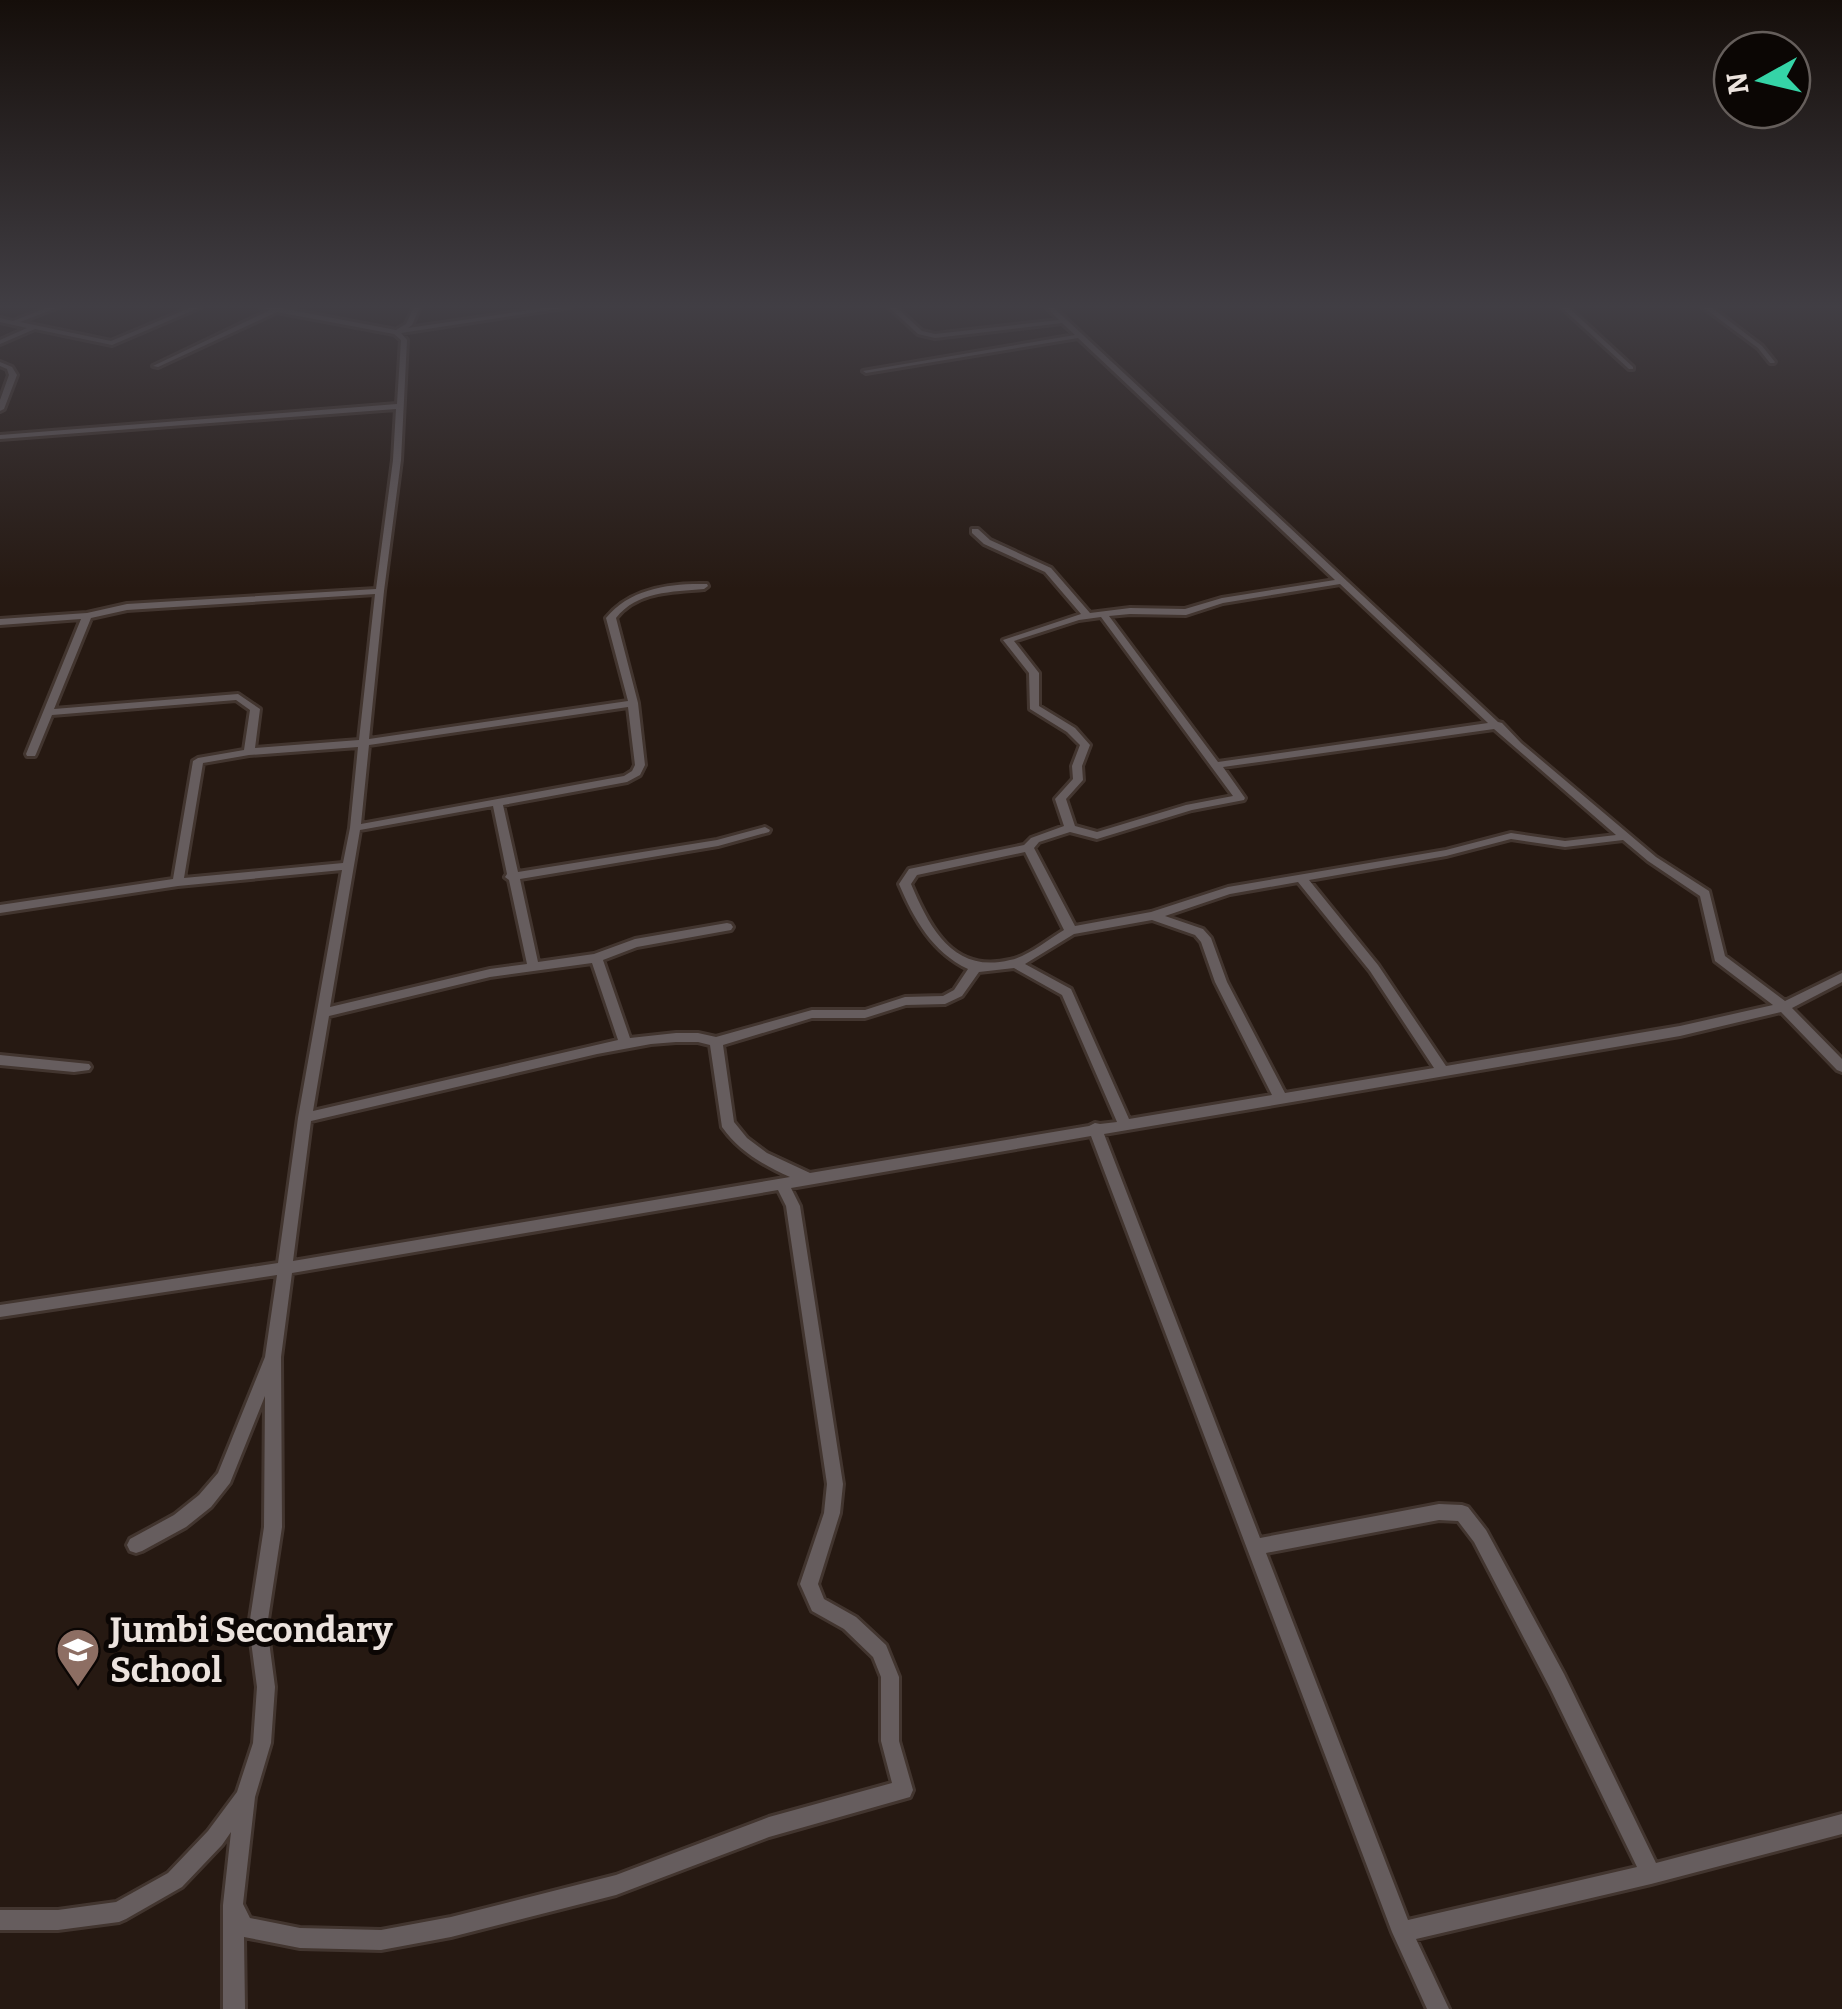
<svg xmlns="http://www.w3.org/2000/svg" width="1842" height="2009" font-family="Bitter,serif">
<style>
.lines{fill:none;stroke-linecap:round;stroke-linejoin:round}
.street-casing{stroke:#42352f;stroke-width:6}
.street{fill:#665d5e;fill-rule:evenodd}
.labels{text-anchor:middle;dominant-baseline:central;stroke-width:10;stroke-linejoin:round;paint-order:stroke}
.near-poi-label{font-size:35px;font-weight:bold;fill:#ece3de;stroke:#0b0604;text-anchor:start}
</style>
<rect width="100%" height="100%" fill="#261912"/>
<g class="lines">
<defs>
<g id="street">
<path d="M 49,307 L 59,307 L 20,322 L 111,341 L 192,307 L 201,307 L 112,345 L 35,329 L 0,344 L 0,340 L 27,328 L 0,322 L 0,318 L 13,321 Z"/>
<path d="M 260,307 L 275,307 L 396,330 L 406,324 L 414,307 L 420,307 L 412,325 L 408,328 L 551,307 L 570,307 L 401,333 L 407,340 L 401,460 L 384,591 L 369,739 L 628,701 L 606,618 C 630,588 671,583 707,584 L 708,586 L 704,589 C 672,592 637,591 616,618 L 638,703 L 645,765 L 640,775 L 627,782 L 503,805 L 518,872 L 717,840 L 765,827 L 770,830 L 769,832 L 718,846 L 520,879 L 538,962 L 594,954 L 635,939 L 727,923 L 731,924 L 733,927 L 731,930 L 637,947 L 603,960 L 630,1038 L 676,1033 L 698,1033 L 716,1037 L 812,1010 L 865,1010 L 905,997 L 943,996 L 954,990 L 968,969 C 932,952 914,919 899,884 L 909,869 L 1024,845 L 1031,838 L 1064,826 L 1055,799 L 1073,779 L 1072,766 L 1080,745 L 1067,732 L 1030,709 L 1029,673 L 1003,640 L 1081,614 L 1045,572 L 984,544 L 972,533 L 972,529 L 978,529 L 990,540 L 1051,568 L 1090,613 L 1130,608 L 1185,609 L 1222,598 L 1335,580 L 1078,338 L 866,373 L 863,371 L 1075,335 L 1062,323 L 935,338 L 918,334 L 889,307 L 896,307 L 922,331 L 935,334 L 1059,320 L 1046,307 L 1053,307 L 1498,722 L 1502,723 L 1521,743 L 1656,857 L 1709,891 L 1725,956 L 1785,1001 L 1842,973 L 1842,982 L 1792,1008 L 1842,1059 L 1842,1072 L 1837,1070 L 1781,1012 L 1680,1036 L 1104,1134 L 1260,1538 L 1439,1504 L 1462,1505 L 1468,1507 L 1486,1530 L 1564,1674 L 1656,1863 L 1842,1814 L 1842,1834 L 1651,1884 L 1416,1939 L 1449,2009 L 1427,2009 L 1392,1932 L 1091,1136 L 791,1188 L 800,1206 L 843,1484 L 840,1513 L 818,1584 L 824,1599 L 856,1617 L 886,1645 L 899,1677 L 899,1741 L 913,1790 L 910,1797 L 769,1837 L 616,1895 L 451,1937 L 381,1950 L 300,1948 L 244,1937 L 245,2009 L 223,2009 L 223,1905 L 231,1832 L 222,1845 L 182,1887 L 126,1919 L 119,1922 L 58,1930 L 0,1930 L 0,1910 L 58,1910 L 116,1902 L 168,1873 L 208,1831 L 237,1792 L 253,1743 L 257,1687 L 249,1626 L 264,1527 L 265,1396 L 230,1483 L 211,1507 L 186,1527 L 142,1551 L 136,1553 L 130,1551 L 127,1545 L 130,1539 L 174,1515 L 199,1495 L 218,1473 L 265,1357 L 277,1275 L 0,1317 L 0,1305 L 278,1263 L 298,1118 L 342,870 L 178,886 L 0,913 L 0,905 L 173,879 L 193,761 L 198,758 L 244,750 L 250,710 L 236,700 L 52,715 L 36,754 L 35,756 L 27,756 L 26,754 L 81,619 L 0,625 L 0,619 L 87,613 L 127,604 L 376,589 L 393,460 L 396,409 L 0,439 L 0,435 L 397,404 L 401,340 L 394,334 L 277,312 L 158,367 L 153,366 L 270,310 ZM 1340,584 L 1488,723 L 1218,762 L 1109,616 L 1130,614 L 1186,615 L 1223,603 ZM 375,594 L 359,740 L 255,748 L 260,709 L 238,694 L 54,709 L 91,618 L 127,610 ZM 1101,617 L 1233,796 L 1186,805 L 1097,832 L 1075,826 L 1066,799 L 1083,780 L 1082,766 L 1090,745 L 1075,728 L 1039,706 L 1039,673 L 1014,641 L 1079,620 ZM 628,707 L 635,765 L 632,771 L 624,776 L 361,824 L 369,745 ZM 1494,729 L 1616,835 L 1565,841 L 1511,833 L 1446,850 L 1228,887 L 1151,912 L 1075,926 L 1034,848 L 1039,842 L 1070,832 L 1097,839 L 1192,810 L 1244,800 L 1245,798 L 1223,767 ZM 358,747 L 350,828 L 343,863 L 184,878 L 203,763 L 249,755 ZM 493,806 L 507,874 L 505,877 L 509,880 L 527,964 L 490,969 L 330,1007 L 360,830 ZM 1511,839 L 1565,847 L 1623,840 L 1648,861 L 1700,896 L 1715,961 L 1773,1005 L 1680,1026 L 1446,1066 L 1378,965 L 1309,880 L 1446,856 ZM 1025,852 L 1064,930 C 1049,939 1027,957 1010,960 C 954,974 930,929 911,884 L 917,875 ZM 1298,882 L 1370,971 L 1434,1068 L 1285,1093 L 1227,982 L 1211,938 L 1203,929 L 1165,916 L 1230,894 ZM 1152,920 L 1195,935 L 1201,942 L 1215,982 L 1272,1095 L 1129,1119 L 1071,989 L 1025,964 L 1074,934 ZM 592,963 L 618,1040 L 313,1111 L 329,1016 L 490,977 ZM 1014,968 L 1062,995 L 1117,1122 L 1100,1124 L 1095,1123 L 1089,1126 L 810,1173 L 767,1153 L 747,1138 L 734,1122 L 723,1045 L 812,1018 L 865,1018 L 906,1005 L 945,1004 L 962,996 L 979,972 ZM 676,1042 L 698,1042 L 710,1045 L 722,1127 C 739,1151 763,1165 790,1177 L 293,1261 L 311,1121 L 597,1054 L 651,1044 ZM 778,1190 L 786,1206 L 827,1484 L 824,1513 L 800,1584 L 812,1611 L 844,1629 L 873,1657 L 881,1677 L 881,1741 L 892,1783 L 769,1817 L 616,1875 L 451,1917 L 381,1930 L 300,1928 L 250,1918 L 243,1904 L 255,1797 L 271,1743 L 275,1687 L 267,1626 L 282,1527 L 281,1357 L 292,1273 ZM 1439,1520 L 1458,1521 L 1474,1542 L 1550,1688 L 1637,1867 L 1408,1920 L 1266,1553 Z"/>
<path d="M 1561,307 L 1568,307 L 1633,367 L 1633,369 L 1629,369 Z"/>
<path d="M 1703,307 L 1711,307 L 1762,346 L 1775,362 L 1774,363 L 1770,363 L 1758,348 Z"/>
<path d="M 0,362 L 12,367 L 17,375 L 4,409 L 0,411 L 0,400 L 9,375 L 7,369 L 0,366 Z"/>
<path d="M 0,1055 L 89,1064 L 91,1067 L 89,1070 L 74,1072 L 0,1065 Z"/>
</g>
</defs>
<use href="#street" class="street-casing"/>
<use href="#street" class="street"/>
</g>
<linearGradient id="sky" x2="0" y2="1"><stop stop-color="#150e0a"/><stop offset="0.52" stop-color="#413e44"/><stop offset="1" stop-color="#413e44" stop-opacity="0"/></linearGradient>
<rect width="1842" height="589" fill="url(#sky)"/>
<defs>
<symbol id="school-pin" viewBox="-11 -11 22 30"><path d="M0 17L-7.5 6A9.5 9.5 0 1 1 7.5 6Z" fill="#8d6e63" stroke="#0b0604"/><path d="M0-5L7-2L0 1L-7-2ZM-4 1L0 2.5L4 1V4Q0 6-4 4Z" fill="#fff"/></symbol>
</defs>
<g fill-rule="evenodd">
<use href="#school-pin" x="53" y="1625" width="50" height="68"/>
</g>
<g class="labels">
<g class="near-poi-label">
<text x="110" y="1630">Jumbi Secondary<tspan x="110" dy="40">School</tspan></text>
</g>
</g>
<g transform="translate(1762 80) rotate(262)"><circle r="48" fill="#0b0604" stroke="#655e5b" stroke-width="2.5"/>
<path d="M0-8L18 38L0 25L-18 38Z" fill="#35d4a7"/>
<text y="-15" font-size="28" font-weight="bold" text-anchor="middle" fill="#ece3de">N</text>
</g>
</svg>
